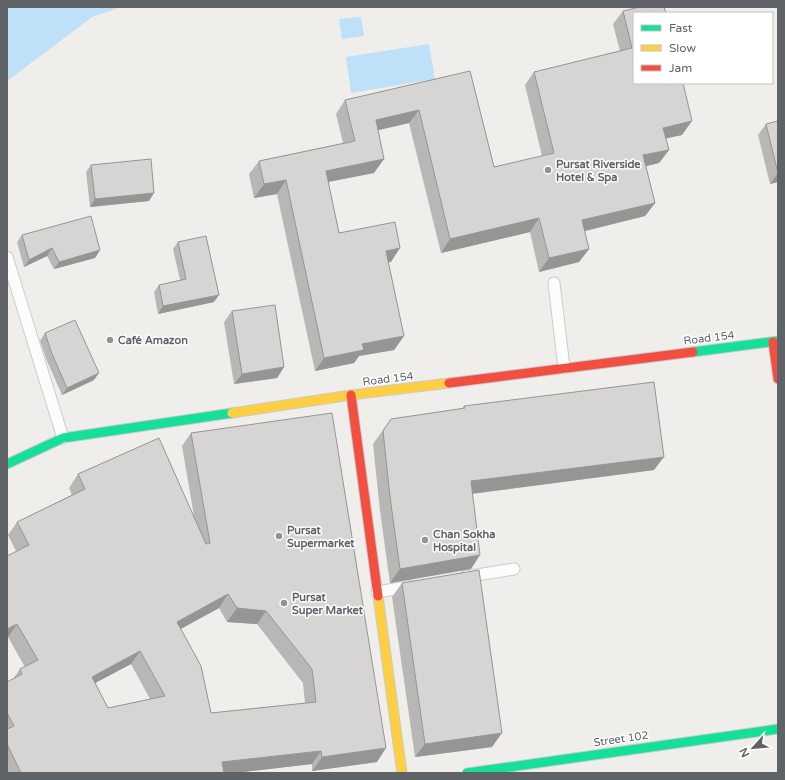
<svg xmlns="http://www.w3.org/2000/svg" width="785" height="780" font-family="'Varela Round',sans-serif">
<style>
.water{fill:#bfe0f9}
.lines{fill:none;stroke-linecap:round;stroke-linejoin:round}
.lane-casing{stroke:#cbcccc;stroke-width:13}
.fast-casing{stroke:#cacacb;stroke-width:11}
.slow-casing{stroke:#cacacb;stroke-width:11}
.jam-casing{stroke:#cacacb;stroke-width:11}
.lane{stroke:#fdfcfc;stroke-width:11}
.fast{stroke:#16e098;stroke-width:9}
.slow{stroke:#ffcf43;stroke-width:9}
.jam{stroke:#f24e42;stroke-width:9}
.wall{fill:#b8b7b5;fill-rule:evenodd}
.shaded-wall{fill:#969594}
.building{fill:#d6d5d3;stroke:#969594;fill-rule:evenodd}
.poi-dot{fill:#919496;stroke:#fff;stroke-width:1.5}
.labels{text-anchor:middle;dominant-baseline:central;stroke-width:3;stroke-linejoin:round;paint-order:stroke}
.poi-label{font-size:11px;font-weight:bold;fill:#5f6368;stroke:#fff;text-anchor:start}
.street-label{font-size:11px;fill:#5f6368;stroke:#fff}
</style>
<rect width="100%" height="100%" fill="#efeeea"/>
<g class="water">
<path d="M 7,7 L 121,7 L 92,17 L 7,81 Z"/>
<path d="M 361,17 L 364,36 L 342,39 L 339,19 Z"/>
<path d="M 429,44 L 435,79 L 351,93 L 346,57 Z"/>
</g>
<g class="lines">
<defs>
<g id="lane">
<path d="M 7,257 L 63,438"/>
<path d="M 554,283 L 564,368"/>
<path d="M 465,577 L 514,569"/>
<path d="M 377,592 L 413,586"/>
</g>
<g id="fast">
<path d="M 693,352 L 778,341"/>
<path d="M 7,464 L 63,438 L 232,413"/>
<path d="M 467,773 L 778,729"/>
</g>
<g id="slow">
<path d="M 232,413 L 351,395 L 449,383"/>
<path d="M 378,596 L 402,773"/>
</g>
<g id="jam">
<path d="M 773,342 L 778,379"/>
<path d="M 449,383 L 693,352"/>
<path d="M 351,395 L 378,596"/>
</g>
</defs>
<use href="#lane" class="lane-casing"/>
<use href="#fast" class="fast-casing"/>
<use href="#slow" class="slow-casing"/>
<use href="#jam" class="jam-casing"/>
<use href="#lane" class="lane"/>
<use href="#fast" class="fast"/>
<use href="#slow" class="slow"/>
<use href="#jam" class="jam"/>
</g>
<g class="wall">
<path d="M 623,11 L 682,135 L 666,138 L 669,150 L 659,163 L 646,166 L 655,203 L 645,216 L 584,231 L 589,249 L 579,262 L 539,272 L 530,232 L 441,253 L 409,123 L 378,130 L 374,173 L 328,182 L 339,233 L 391,262 L 388,262 L 404,336 L 394,350 L 359,356 L 354,363 L 315,371 L 277,194 L 254,198 L 249,174 L 259,161 L 343,143 L 336,114 L 345,100 L 470,71 L 494,167 L 542,156 L 525,85 L 534,72 L 620,51 L 613,24 Z"/>
<path d="M 778,121 L 778,182 L 770,184 L 758,135 L 766,124 Z"/>
<path d="M 91,165 L 149,201 L 90,207 L 86,172 Z"/>
<path d="M 22,235 L 100,250 L 95,258 L 54,269 L 47,256 L 24,267 L 17,242 Z"/>
<path d="M 178,242 L 214,302 L 158,314 L 154,292 L 159,285 L 180,280 L 173,249 Z"/>
<path d="M 232,311 L 284,367 L 277,378 L 234,384 L 224,322 Z"/>
<path d="M 45,333 L 94,380 L 62,395 L 47,361 L 40,341 Z"/>
<path d="M 464,406 L 654,470 L 472,494 L 471,569 L 390,583 L 380,511 L 373,444 L 391,419 L 462,409 Z"/>
<path d="M 191,433 L 377,762 L 312,771 L 312,764 L 234,773 L 7,773 L 7,682 L 13,679 L 20,669 L 25,667 L 8,637 L 16,551 L 8,535 L 17,522 L 72,495 L 69,488 L 78,474 L 194,516 L 182,446 ZM 219,608 L 227,622 L 257,624 L 303,683 L 305,703 L 211,713 L 180,629 ZM 131,664 L 150,699 L 108,708 L 95,683 Z"/>
<path d="M 402,583 L 492,747 L 415,757 L 392,597 Z"/>
</g>
<g class="shaded-wall">
<path d="M 419,110 L 409,123 L 366,133 L 376,120 Z"/>
<path d="M 692,121 L 682,135 L 654,141 L 663,128 Z"/>
<path d="M 669,150 L 659,163 L 634,169 L 643,155 Z"/>
<path d="M 384,159 L 374,173 L 317,184 L 326,171 Z"/>
<path d="M 778,173 L 778,182 L 770,184 Z"/>
<path d="M 286,180 L 277,194 L 254,198 L 264,184 Z"/>
<path d="M 154,193 L 149,201 L 90,207 L 95,199 Z"/>
<path d="M 655,203 L 645,216 L 573,234 L 582,220 Z"/>
<path d="M 539,218 L 530,232 L 441,253 L 450,239 Z"/>
<path d="M 52,248 L 47,256 L 24,267 L 29,260 Z"/>
<path d="M 400,248 L 391,262 L 377,264 L 386,251 Z"/>
<path d="M 589,249 L 579,262 L 539,272 L 549,258 Z"/>
<path d="M 100,250 L 95,258 L 54,269 L 59,262 Z"/>
<path d="M 219,295 L 214,302 L 158,314 L 163,306 Z"/>
<path d="M 404,336 L 394,350 L 359,356 L 354,363 L 315,371 L 324,358 L 362,344 Z"/>
<path d="M 284,367 L 277,378 L 234,384 L 242,374 Z"/>
<path d="M 99,373 L 94,380 L 62,395 L 67,388 Z"/>
<path d="M 664,457 L 654,470 L 461,495 L 471,481 Z"/>
<path d="M 480,555 L 471,569 L 390,583 L 400,569 Z"/>
<path d="M 228,594 L 219,608 L 168,636 L 177,622 Z"/>
<path d="M 237,608 L 266,611 L 257,624 L 227,622 Z"/>
<path d="M 17,624 L 8,637 L 7,637 L 7,629 Z"/>
<path d="M 140,651 L 131,664 L 82,690 L 92,677 Z"/>
<path d="M 502,733 L 492,747 L 415,757 L 425,744 Z"/>
<path d="M 386,748 L 377,762 L 312,771 L 322,757 Z"/>
<path d="M 321,751 L 312,764 L 234,773 L 214,773 L 222,762 Z"/>
</g>
<g class="building">
<path d="M 640,7 L 664,7 L 666,13 L 634,13 L 634,83 L 683,83 L 692,121 L 663,128 L 669,150 L 643,155 L 655,203 L 582,220 L 589,249 L 549,258 L 539,218 L 450,239 L 419,110 L 376,120 L 384,159 L 326,171 L 339,233 L 395,222 L 400,248 L 386,251 L 404,336 L 362,344 L 364,350 L 324,358 L 286,180 L 264,184 L 259,161 L 355,141 L 345,100 L 470,71 L 494,167 L 554,153 L 534,72 L 632,48 L 623,11 Z"/>
<path d="M 778,121 L 778,173 L 766,124 Z"/>
<path d="M 151,159 L 154,193 L 95,199 L 91,165 Z"/>
<path d="M 91,216 L 100,250 L 59,262 L 52,248 L 29,260 L 22,235 Z"/>
<path d="M 206,236 L 219,295 L 163,306 L 159,285 L 186,279 L 178,242 Z"/>
<path d="M 275,305 L 284,367 L 242,374 L 232,311 Z"/>
<path d="M 75,320 L 99,373 L 67,388 L 52,354 L 45,333 Z"/>
<path d="M 654,382 L 664,457 L 471,481 L 480,555 L 400,569 L 390,497 L 383,431 L 391,419 L 465,408 L 464,406 Z"/>
<path d="M 332,413 L 386,748 L 322,757 L 321,751 L 222,762 L 224,773 L 21,773 L 7,744 L 7,729 L 14,726 L 7,713 L 7,682 L 22,674 L 20,669 L 38,660 L 17,624 L 7,629 L 7,556 L 29,545 L 17,522 L 85,489 L 78,474 L 159,438 L 206,544 L 210,543 L 191,433 ZM 228,594 L 237,608 L 266,611 L 312,669 L 316,702 L 211,713 L 201,666 L 177,622 ZM 140,651 L 165,696 L 108,708 L 92,677 Z"/>
<path d="M 479,570 L 502,733 L 425,744 L 402,583 Z"/>
</g>
<g class="poi-dot">
<circle cx="548" cy="170" r="4"/>
<circle cx="110" cy="340" r="4"/>
<circle cx="279" cy="536" r="4"/>
<circle cx="425" cy="540" r="4"/>
<circle cx="284" cy="603" r="4"/>
</g>
<g class="labels">
<g class="poi-label">
<text x="556" y="164">Pursat Riverside<tspan x="556" dy="13">Hotel &amp; Spa</tspan></text>
<text x="118" y="340">Café Amazon</text>
<text x="287" y="530">Pursat<tspan x="287" dy="13">Supermarket</tspan></text>
<text x="433" y="534">Chan Sokha<tspan x="433" dy="13">Hospital</tspan></text>
<text x="292" y="597">Pursat<tspan x="292" dy="13">Super Market</tspan></text>
</g>
<g class="street-label">
<text transform="translate(709 338) rotate(-7)">Road 154</text>
<text transform="translate(388 379) rotate(-7)">Road 154</text>
<text transform="translate(621 739) rotate(-8)">Street 102</text>
</g>
</g>
<rect width="785" height="780" fill="none" stroke="#5f6368" stroke-width="16"/>
<rect x="633" y="12" width="140" height="72" fill="#ffffff" stroke="#bfc1c3"/>
<rect x="641" y="25" width="20" height="6" fill="#16e098" stroke="#bfc1c3"/>
<text x="669" y="32" font-size="12" fill="#5f6368">Fast</text>
<rect x="641" y="45" width="20" height="6" fill="#ffcf43" stroke="#bfc1c3"/>
<text x="669" y="52" font-size="12" fill="#5f6368">Slow</text>
<rect x="641" y="65" width="20" height="6" fill="#f24e42" stroke="#bfc1c3"/>
<text x="669" y="72" font-size="12" fill="#5f6368">Jam</text>
<g transform="translate(753 748) rotate(243)" stroke="#ffffff" stroke-width="3" paint-order="stroke">
<path d="M0-3L7 15L0 10L-7 15Z" fill="#5f6368"/>
<text y="-6" font-size="11" font-weight="bold" text-anchor="middle" fill="#5f6368">N</text>
</g>
</svg>
